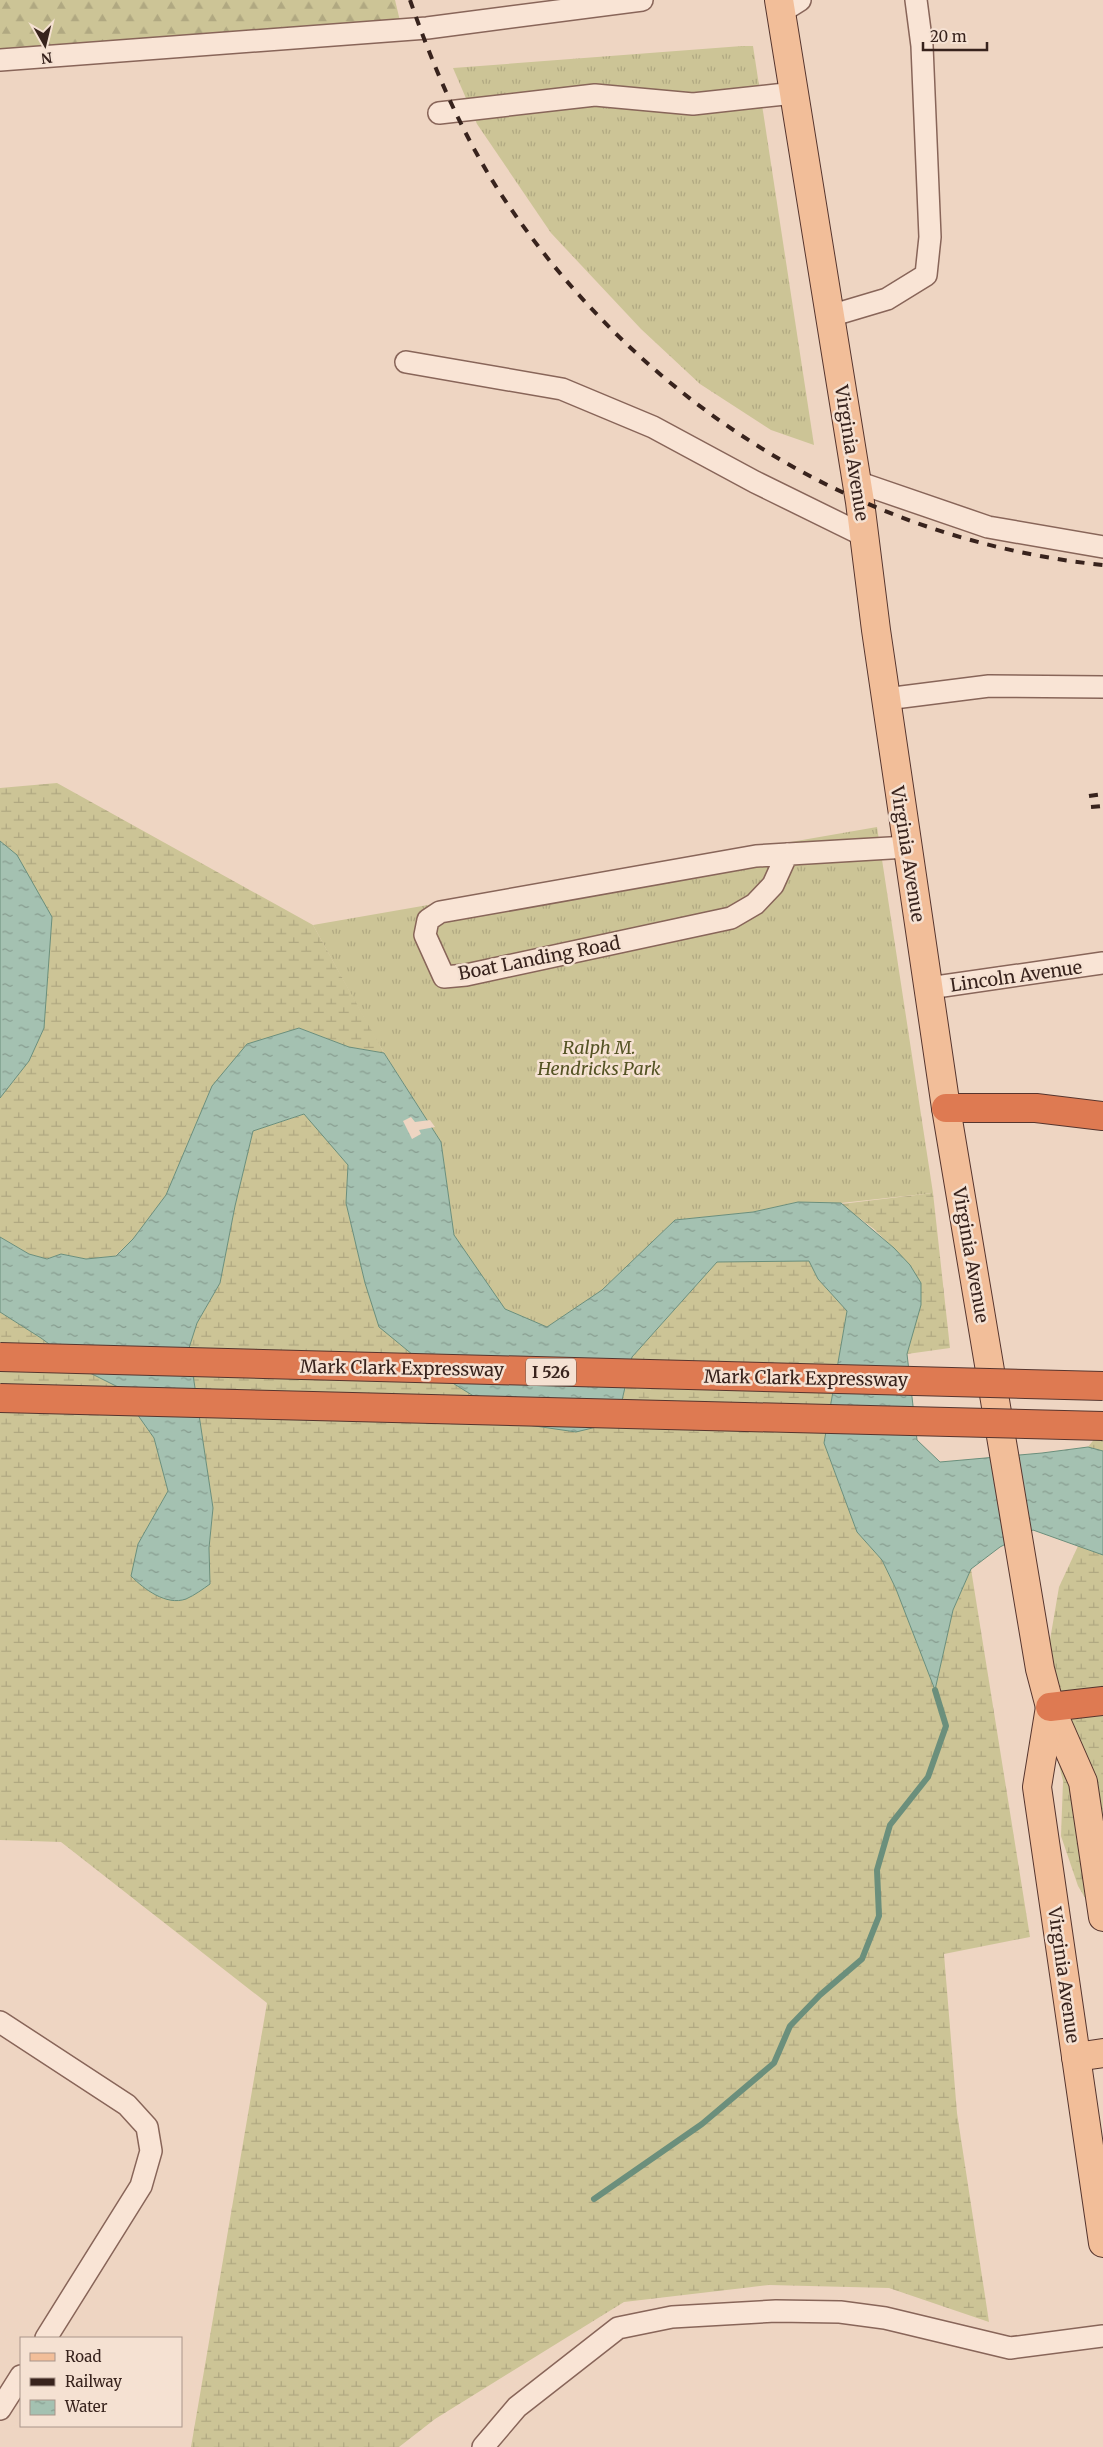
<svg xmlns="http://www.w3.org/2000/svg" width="1103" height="2447" font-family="Merriweather,serif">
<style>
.grass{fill:url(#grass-tufts)}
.forest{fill:url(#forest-firs)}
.wetland{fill:url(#wetland-marsh)}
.water{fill:url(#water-ripples);stroke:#6b8f7c}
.pier{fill:#eed5c2}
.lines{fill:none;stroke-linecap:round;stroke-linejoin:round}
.stream{stroke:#6b8f7c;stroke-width:6}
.minor-casing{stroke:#886559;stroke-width:24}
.major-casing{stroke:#56352e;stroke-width:30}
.highway-casing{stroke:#56352e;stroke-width:30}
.minor{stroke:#f9e4d5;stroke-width:21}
.major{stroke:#f2be99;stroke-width:28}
.highway{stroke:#de7a52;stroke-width:28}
.rail{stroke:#38231d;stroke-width:4;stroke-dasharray:9 9;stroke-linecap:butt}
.highway-bridge-casing{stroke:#56352e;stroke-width:30;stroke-linecap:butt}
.highway-bridge{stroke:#de7a52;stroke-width:28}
.labels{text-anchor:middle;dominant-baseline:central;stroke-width:5;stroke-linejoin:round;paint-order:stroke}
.shield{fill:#f5e1d2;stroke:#715c53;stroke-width:1}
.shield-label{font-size:16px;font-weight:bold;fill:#38231d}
.street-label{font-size:18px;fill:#38231d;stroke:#f5e1d2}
.park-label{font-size:18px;font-style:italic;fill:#545324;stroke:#f5e1d2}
</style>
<defs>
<pattern id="grass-tufts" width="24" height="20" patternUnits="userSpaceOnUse" patternTransform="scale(1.25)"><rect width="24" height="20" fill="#ccc496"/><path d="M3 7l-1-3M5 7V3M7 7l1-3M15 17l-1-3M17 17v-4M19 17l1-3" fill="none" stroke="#b0a881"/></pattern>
<pattern id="forest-firs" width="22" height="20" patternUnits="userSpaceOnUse" patternTransform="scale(1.25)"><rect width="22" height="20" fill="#ccc496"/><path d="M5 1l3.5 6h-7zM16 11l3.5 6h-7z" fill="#b0a881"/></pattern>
<pattern id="wetland-marsh" width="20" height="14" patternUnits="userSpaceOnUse" patternTransform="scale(1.25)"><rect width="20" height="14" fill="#ccc496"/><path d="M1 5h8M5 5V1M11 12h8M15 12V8" fill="none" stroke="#b0a881"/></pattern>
<pattern id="water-ripples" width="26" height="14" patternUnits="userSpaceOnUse" patternTransform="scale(1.25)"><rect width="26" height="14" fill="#a4c1b1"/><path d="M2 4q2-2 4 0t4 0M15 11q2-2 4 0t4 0" fill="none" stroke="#879c8f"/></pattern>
</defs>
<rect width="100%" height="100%" fill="#eed5c2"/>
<g class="grass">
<path d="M 742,46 L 753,46 L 814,445 L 771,430 L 700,384 L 641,329 L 551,233 L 477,124 L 453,68 Z"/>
<path d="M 877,827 L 933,1193 L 841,1203 L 798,1202 L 753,1212 L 675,1220 L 602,1290 L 547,1327 L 505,1310 L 454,1235 L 441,1142 L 376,1040 L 313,925 Z"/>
</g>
<path class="forest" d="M 0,0 L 395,0 L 400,21 L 0,53 Z"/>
<g class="wetland">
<path d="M 57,783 L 313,925 L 384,1053 L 349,1047 L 299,1028 L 212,1086 L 166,1195 L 133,1239 L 115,1256 L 86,1259 L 61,1254 L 47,1259 L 29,1254 L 0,1237 L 0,1098 L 29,1061 L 44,1028 L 46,987 L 17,856 L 0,841 L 0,788 Z"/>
<path d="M 305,1114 L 348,1165 L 346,1203 L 365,1283 L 617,1422 L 632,1357 L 717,1262 L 809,1260 L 818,1279 L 847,1311 L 824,1443 L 857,1532 L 882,1560 L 896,1589 L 935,1689 L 953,1610 L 971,1569 L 1030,1937 L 944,1954 L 957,2113 L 989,2322 L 889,2288 L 769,2285 L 624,2302 L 435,2419 L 399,2447 L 191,2447 L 267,2003 L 61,1842 L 0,1840 L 0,1312 L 41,1338 L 84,1370 L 118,1387 L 154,1438 L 168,1491 L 138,1544 L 210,1584 L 209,1548 L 213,1508 L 188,1348 L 197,1323 L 220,1283 L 235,1206 L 253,1131 Z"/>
<path d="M 933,1193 L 950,1348 L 907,1354 L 913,1330 L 910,1265 L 874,1229 L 841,1204 Z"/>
<path d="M 1103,1428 L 1103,1451 L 1088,1447 Z"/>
<path d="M 1078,1546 L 1103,1555 L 1103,1928 L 1078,1886 L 1061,1836 L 1063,1781 L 1041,1693 L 1059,1587 Z"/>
</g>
<g class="water">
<path d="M 0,841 L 17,855 L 52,917 L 44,1028 L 29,1061 L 0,1098 Z"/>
<path d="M 299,1028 L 349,1047 L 384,1053 L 441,1142 L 454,1235 L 505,1309 L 547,1327 L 602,1290 L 675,1220 L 753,1212 L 798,1202 L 841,1203 L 894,1248 L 910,1265 L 921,1283 L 921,1305 L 907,1354 L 917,1440 L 940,1462 L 1042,1453 L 1088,1447 L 1103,1451 L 1103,1555 L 1033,1530 L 1000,1547 L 971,1569 L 953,1610 L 935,1690 L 896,1589 L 882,1560 L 857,1532 L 824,1443 L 847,1311 L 818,1279 L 809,1261 L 717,1262 L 632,1357 L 617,1422 L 576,1432 L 528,1425 L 480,1400 L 430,1369 L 379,1327 L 365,1283 L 346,1203 L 348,1165 L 304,1114 L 253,1131 L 235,1206 L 220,1283 L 197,1323 L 189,1348 L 213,1508 L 209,1548 L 210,1584 C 203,1589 195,1595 186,1599 C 166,1606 144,1589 131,1576 L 138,1544 L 168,1491 L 154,1438 L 118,1387 L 84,1370 L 41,1338 L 0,1312 L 0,1237 L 29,1254 L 47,1259 L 61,1254 L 86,1259 L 116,1256 L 133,1239 L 166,1195 L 212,1086 L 247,1044 Z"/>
</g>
<path class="pier" d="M 411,1117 L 415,1122 L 430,1120 L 435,1127 L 419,1130 L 421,1134 L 412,1139 L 403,1121 Z"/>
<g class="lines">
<path class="stream" d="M 594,2199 L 702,2124 L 774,2063 L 790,2026 L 820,1995 L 862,1959 L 879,1916 L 877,1870 L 890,1825 L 928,1777 L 946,1726 L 935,1690"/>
<defs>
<g id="minor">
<path d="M 781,12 L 800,0"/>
<path d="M 0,60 L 427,28 L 642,0"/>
<path d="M 439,113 L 595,95 L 693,104 L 794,93"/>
<path d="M 830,316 L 887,299 L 926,275 L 930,237 L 922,46 L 916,0"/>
<path d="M 406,362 L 562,389 L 653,427 L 755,482 L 865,536"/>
<path d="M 857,482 L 988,527 L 1103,547"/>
<path d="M 886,699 L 989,686 L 1103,687"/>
<path d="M 787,854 L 773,885 L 755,904 L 731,918 L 466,975 L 444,977 L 425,935 L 428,920 L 440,912 L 756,856 L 907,847"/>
<path d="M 929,988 L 1103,963"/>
<path d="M 0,2022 L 127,2105 L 147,2127 L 151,2151 L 141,2186 L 46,2338"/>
<path d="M 0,2409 L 21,2376"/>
<path d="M 483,2447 L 517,2407 L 618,2328 L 672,2317 L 776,2311 L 840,2312 L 885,2318 L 1010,2348 L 1103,2336"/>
</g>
<g id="major">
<path d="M 779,0 L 860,502 L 876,630 L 946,1108 L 1040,1669 L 1050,1707 L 1083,1782 L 1103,1917"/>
<path d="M 1050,1707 L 1037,1787 L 1103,2243"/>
<path d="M 1076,2057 L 1103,2053"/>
</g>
<g id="highway">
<path d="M 946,1108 L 1036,1108 L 1103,1116"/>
<path d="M 1050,1707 L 1103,1701"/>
</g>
</defs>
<use href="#minor" class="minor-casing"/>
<use href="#major" class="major-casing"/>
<use href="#highway" class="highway-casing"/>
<use href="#minor" class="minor"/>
<use href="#major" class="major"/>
<use href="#highway" class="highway"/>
<g class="rail">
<path d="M 410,0 C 435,72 467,146 511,209 C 649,408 861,540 1103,565"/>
<path d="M 1089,796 L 1103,794"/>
<path d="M 1091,807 L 1103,806"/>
</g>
<defs>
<g id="highway-bridge">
<path d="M 0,1357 L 1103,1386"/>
<path d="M 0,1398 L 1103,1426"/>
</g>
</defs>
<use href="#highway-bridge" class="highway-bridge-casing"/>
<use href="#highway-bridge" class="highway-bridge"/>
</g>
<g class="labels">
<rect class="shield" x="526" y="1358.5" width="50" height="27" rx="4"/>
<g class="shield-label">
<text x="551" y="1372">I 526</text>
</g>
<g class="street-label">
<text transform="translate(852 453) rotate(81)">Virginia Avenue</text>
<text transform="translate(908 854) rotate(81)">Virginia Avenue</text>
<text transform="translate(539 958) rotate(-11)">Boat Landing Road</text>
<text transform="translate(1016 976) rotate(-8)">Lincoln Avenue</text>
<text transform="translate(971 1255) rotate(80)">Virginia Avenue</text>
<text transform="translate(402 1368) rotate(1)">Mark Clark Expressway</text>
<text transform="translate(806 1378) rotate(1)">Mark Clark Expressway</text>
<text transform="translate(1064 1975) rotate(82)">Virginia Avenue</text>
</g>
<g class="park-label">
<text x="599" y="1047">Ralph M.<tspan x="599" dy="21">Hendricks Park</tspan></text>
</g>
</g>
<rect x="20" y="2337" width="162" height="90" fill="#f5e1d2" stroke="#a9958a"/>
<rect x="30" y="2353" width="25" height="8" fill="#f2be99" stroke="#a9958a"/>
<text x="65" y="2362" font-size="15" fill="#38231d">Road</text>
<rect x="30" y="2378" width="25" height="8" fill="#38231d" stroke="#a9958a"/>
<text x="65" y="2387" font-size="15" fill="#38231d">Railway</text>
<rect x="30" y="2400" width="25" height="15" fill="url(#water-ripples)" stroke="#a9958a"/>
<text x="65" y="2412" font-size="15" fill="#38231d">Water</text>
<g transform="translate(45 45) rotate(172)" stroke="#f5e1d2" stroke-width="4" paint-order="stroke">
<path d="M0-4L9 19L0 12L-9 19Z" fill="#38231d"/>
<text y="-8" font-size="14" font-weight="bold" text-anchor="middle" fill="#38231d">N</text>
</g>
<path d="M923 42v8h64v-8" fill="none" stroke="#38231d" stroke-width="2.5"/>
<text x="930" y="42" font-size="15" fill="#38231d" stroke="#f5e1d2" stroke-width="4" paint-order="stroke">20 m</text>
</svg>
